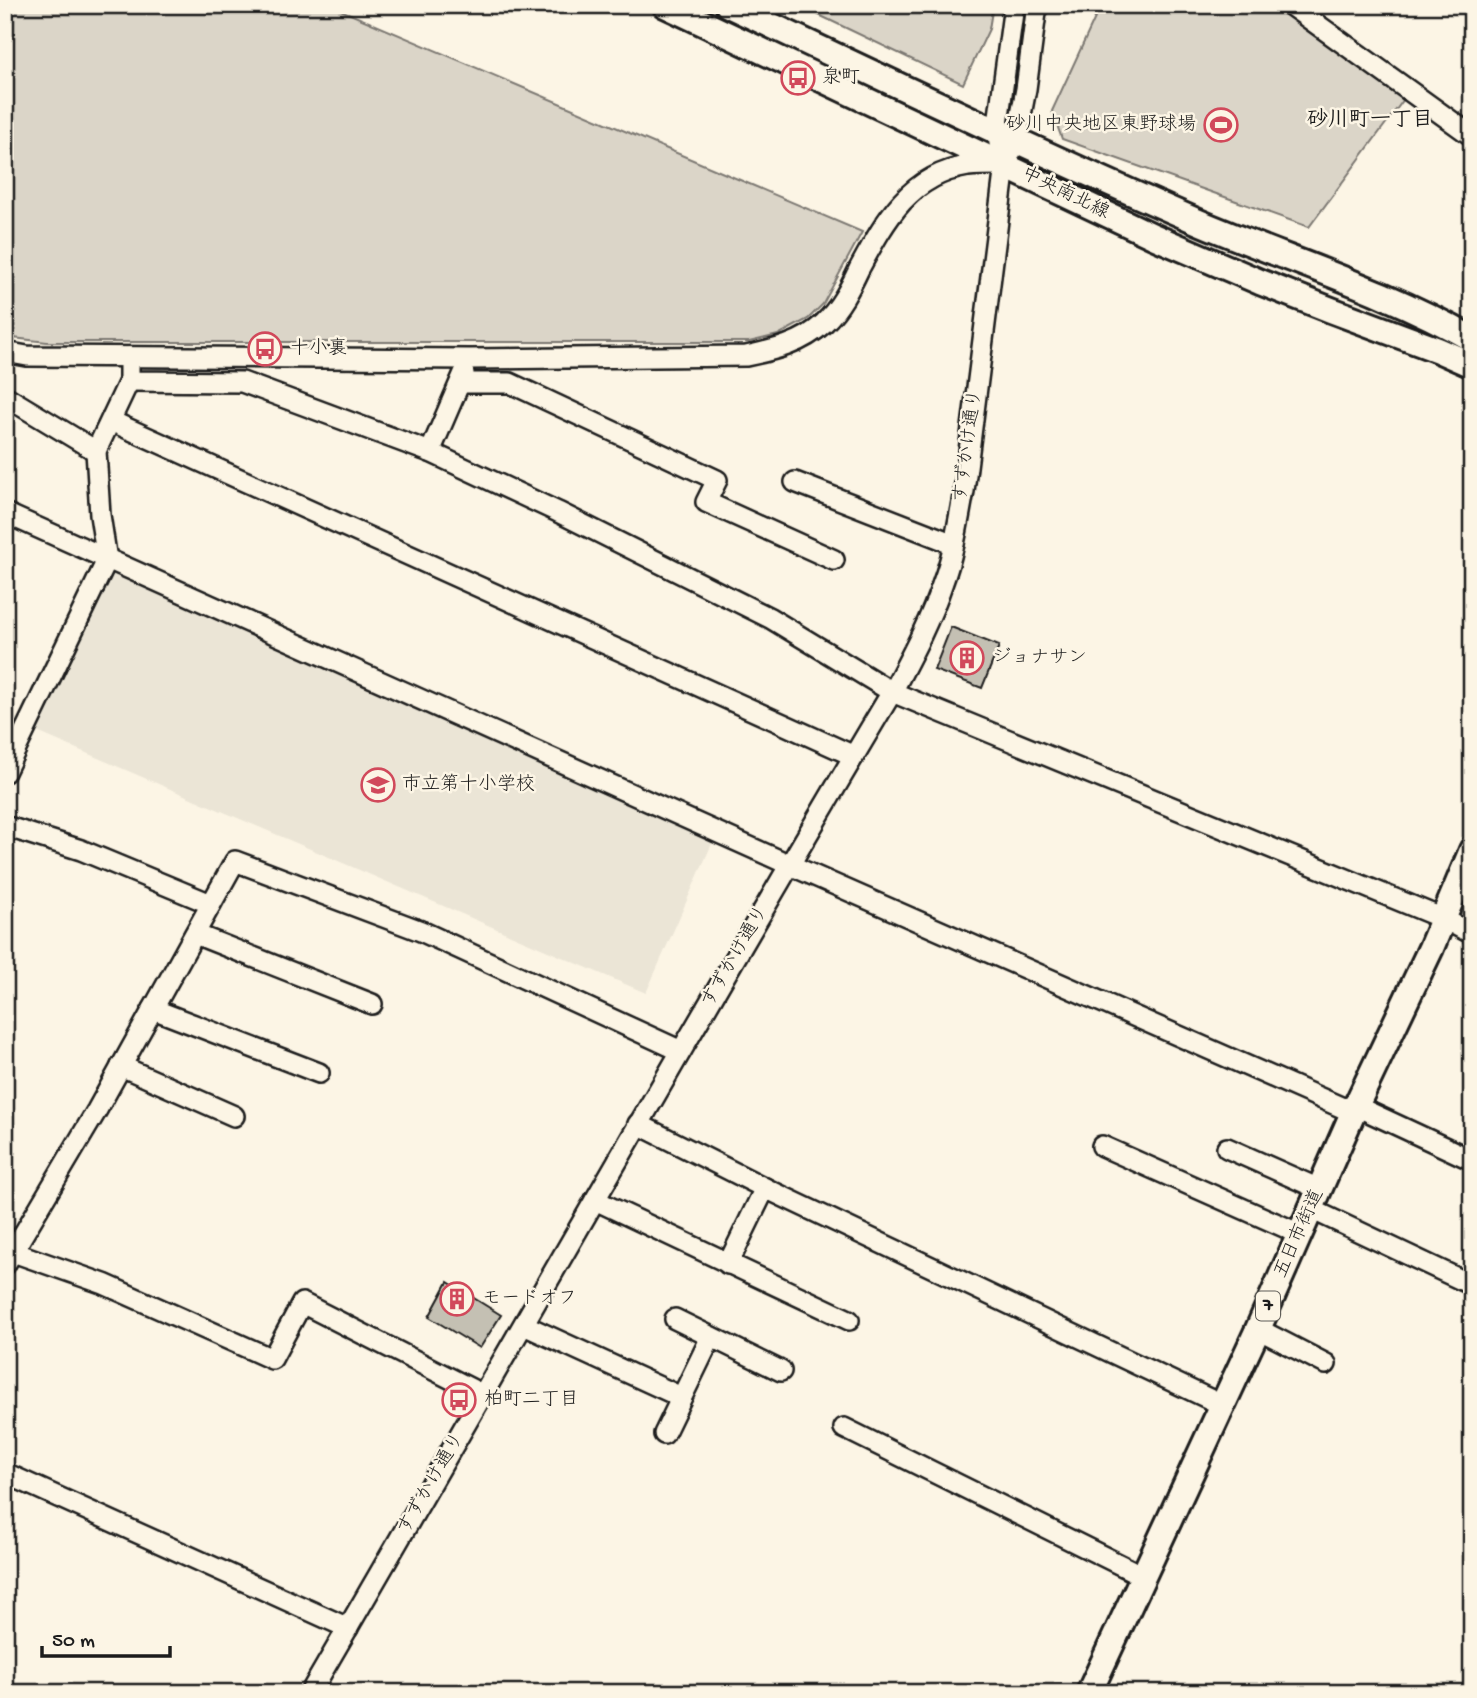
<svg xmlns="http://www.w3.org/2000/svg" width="1477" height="1698" font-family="'Gochi Hand','Klee One',sans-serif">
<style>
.built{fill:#ebe5d6}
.green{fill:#dbd5c8;stroke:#7c7872;stroke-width:2}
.building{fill:#c4c0b3;stroke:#1c1c1c;stroke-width:2}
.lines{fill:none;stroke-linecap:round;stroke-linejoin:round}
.minor-casing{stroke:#1c1c1c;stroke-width:24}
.major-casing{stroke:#1c1c1c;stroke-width:30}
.minor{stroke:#fcf5e5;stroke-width:19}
.major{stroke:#fcf5e5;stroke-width:24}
.labels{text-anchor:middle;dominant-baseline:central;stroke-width:5;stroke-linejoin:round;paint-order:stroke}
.shield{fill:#fcf5e5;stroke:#5f5d58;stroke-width:2}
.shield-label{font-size:18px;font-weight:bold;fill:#1c1c1c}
.poi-label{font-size:19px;fill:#1c1c1c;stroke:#fcf5e5;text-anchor:start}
.street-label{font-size:19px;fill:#1c1c1c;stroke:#fcf5e5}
.neighbourhood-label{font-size:21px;font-weight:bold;fill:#1c1c1c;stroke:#fcf5e5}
</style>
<rect width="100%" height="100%" fill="#fcf5e5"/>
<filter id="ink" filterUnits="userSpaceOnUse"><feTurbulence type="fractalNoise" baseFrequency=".0143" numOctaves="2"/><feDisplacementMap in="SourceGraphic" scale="14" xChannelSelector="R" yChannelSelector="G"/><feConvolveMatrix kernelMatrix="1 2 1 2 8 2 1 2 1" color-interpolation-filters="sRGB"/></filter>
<g filter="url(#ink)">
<path class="built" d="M 128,571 L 714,839 L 646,993 L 35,731 L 112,575 Z"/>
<g class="green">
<path d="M 5,5 L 329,5 L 862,232 L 823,304 L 808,319 L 778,335 L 749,342 L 47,342 L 5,337 Z"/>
<path d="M 798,5 L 993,5 L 989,29 L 963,84 Z"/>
<path d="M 1101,5 L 1282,5 L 1407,95 L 1309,227 L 1062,139 L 1052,111 Z"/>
</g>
<g class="building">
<path d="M 951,627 L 999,646 L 982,688 L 934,670 Z"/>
<path d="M 448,1282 L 501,1315 L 480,1348 L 429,1317 Z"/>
</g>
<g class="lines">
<defs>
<g id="minor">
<path d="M 1290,5 L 1472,136"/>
<path d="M 999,143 L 997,131 L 1014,5"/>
<path d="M 5,352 L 27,356 L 470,359 L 746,356 C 774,350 802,344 824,323 C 840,308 850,288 859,269 C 885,221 909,175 968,166 C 978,165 989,165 1000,165"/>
<path d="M 129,357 L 129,381 L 242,382 L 430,452 L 558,512 L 770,618 L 892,692 L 1444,919 L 1472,934"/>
<path d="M 460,383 L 510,383 L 717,480 L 706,502 L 834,560"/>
<path d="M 5,396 L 96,451"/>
<path d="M 111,421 L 854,756"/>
<path d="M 430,452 L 464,373"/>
<path d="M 795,482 L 954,544"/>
<path d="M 5,513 L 790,865 L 1343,1108 L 1356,1106 L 1472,1160"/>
<path d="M 5,772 L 107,560 L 100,515 L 96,451 L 129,381"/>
<path d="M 5,826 L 81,850 L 211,904"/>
<path d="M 195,934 L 372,1004"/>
<path d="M 153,1009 L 319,1073"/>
<path d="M 121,1066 L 234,1116"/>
<path d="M 638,1124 L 765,1188 L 1222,1405"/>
<path d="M 1102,1146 L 1300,1234"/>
<path d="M 1227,1148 L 1319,1189"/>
<path d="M 595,1200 L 849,1320"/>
<path d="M 1311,1209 L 1472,1285"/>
<path d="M 13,1252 L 104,1284 L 272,1359 L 302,1303 L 483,1395"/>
<path d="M 728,1264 L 765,1188"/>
<path d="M 5,1265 L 97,1110 L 235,861 L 421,931 L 681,1051"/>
<path d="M 675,1319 L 781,1371"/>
<path d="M 524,1325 L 681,1397"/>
<path d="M 1258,1329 L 1326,1364"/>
<path d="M 844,1428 L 1143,1576"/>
<path d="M 664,1434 L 711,1337"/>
<path d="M 5,1473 L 348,1628"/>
<path d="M 310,1693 C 505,1359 694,1023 892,692 C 911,656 930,621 943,582 C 954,553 958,522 964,491 L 1005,165 L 1016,141 L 1026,89 L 1037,5"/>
</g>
<g id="major">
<path d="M 665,5 L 1153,236 L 1260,282 L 1331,310 L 1438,350 L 1472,365"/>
<path d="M 728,5 C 883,78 1037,152 1194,220 C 1287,260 1384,289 1472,339"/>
<path d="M 1089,1693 L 1258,1329 L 1356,1106 L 1431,948 L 1472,850"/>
</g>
</defs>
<use href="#minor" class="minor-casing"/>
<use href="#major" class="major-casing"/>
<use href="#minor" class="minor"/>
<use href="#major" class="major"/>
</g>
</g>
<defs>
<symbol id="bus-ring" viewBox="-11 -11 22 22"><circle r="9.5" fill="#fcf5e5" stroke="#d1495b" stroke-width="1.5"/><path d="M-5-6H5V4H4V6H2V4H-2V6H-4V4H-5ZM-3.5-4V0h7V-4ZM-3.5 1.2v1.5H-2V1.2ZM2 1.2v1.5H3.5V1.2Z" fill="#d1495b"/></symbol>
<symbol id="stadium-ring" viewBox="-11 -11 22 22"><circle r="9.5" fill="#fcf5e5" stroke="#d1495b" stroke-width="1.5"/><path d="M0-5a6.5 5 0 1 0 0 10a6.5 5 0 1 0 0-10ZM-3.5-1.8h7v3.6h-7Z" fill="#d1495b"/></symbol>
<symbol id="building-ring" viewBox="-11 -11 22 22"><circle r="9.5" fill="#fcf5e5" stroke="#d1495b" stroke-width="1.5"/><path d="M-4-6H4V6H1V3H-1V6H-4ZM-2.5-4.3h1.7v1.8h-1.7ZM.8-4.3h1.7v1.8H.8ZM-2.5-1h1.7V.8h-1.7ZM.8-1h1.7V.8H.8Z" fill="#d1495b"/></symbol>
<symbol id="school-ring" viewBox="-11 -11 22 22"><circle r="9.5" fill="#fcf5e5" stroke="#d1495b" stroke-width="1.5"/><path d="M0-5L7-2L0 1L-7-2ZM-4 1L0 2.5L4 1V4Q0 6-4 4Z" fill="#d1495b"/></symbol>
</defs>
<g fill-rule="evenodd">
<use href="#bus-ring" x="779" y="59" width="38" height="38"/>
<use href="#stadium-ring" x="1202" y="106" width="38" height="38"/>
<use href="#bus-ring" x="246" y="330" width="38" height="38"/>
<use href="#building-ring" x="948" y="639" width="38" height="38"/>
<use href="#school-ring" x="359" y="766" width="38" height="38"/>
<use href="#building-ring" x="438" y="1280" width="38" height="38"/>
<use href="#bus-ring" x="440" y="1381" width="38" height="38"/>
</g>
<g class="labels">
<rect class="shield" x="1256" y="1291.5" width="24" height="29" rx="5"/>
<g class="shield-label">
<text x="1268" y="1306">7</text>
</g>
<g class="poi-label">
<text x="822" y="78">泉町</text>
<text x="1196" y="125" text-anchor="end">砂川中央地区東野球場</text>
<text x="290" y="349">十小裏</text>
<text x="992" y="658">ジョナサン</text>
<text x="402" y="785">市立第十小学校</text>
<text x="482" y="1299">モードオフ</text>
<text x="484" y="1400">柏町二丁目</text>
</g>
<g class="street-label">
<text transform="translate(1065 194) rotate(26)">中央南北線</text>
<text transform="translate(969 446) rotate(-82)">すずかけ通り</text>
<text transform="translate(736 957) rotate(-60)">すずかけ通り</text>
<text transform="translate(1300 1234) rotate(-66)">五日市街道</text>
<text transform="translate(432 1484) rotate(-60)">すずかけ通り</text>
</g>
<g class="neighbourhood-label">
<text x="1370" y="121">砂川町一丁目</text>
</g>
</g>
<rect width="1477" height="1698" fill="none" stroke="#fcf5e5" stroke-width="28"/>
<rect x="14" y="14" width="1449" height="1670" fill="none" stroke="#1c1c1c" stroke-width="2.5" filter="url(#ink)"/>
<path d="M42 1646v10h128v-10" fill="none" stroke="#1c1c1c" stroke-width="3.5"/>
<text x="52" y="1646" font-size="21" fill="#1c1c1c" stroke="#fcf5e5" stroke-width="5" paint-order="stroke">50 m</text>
</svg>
